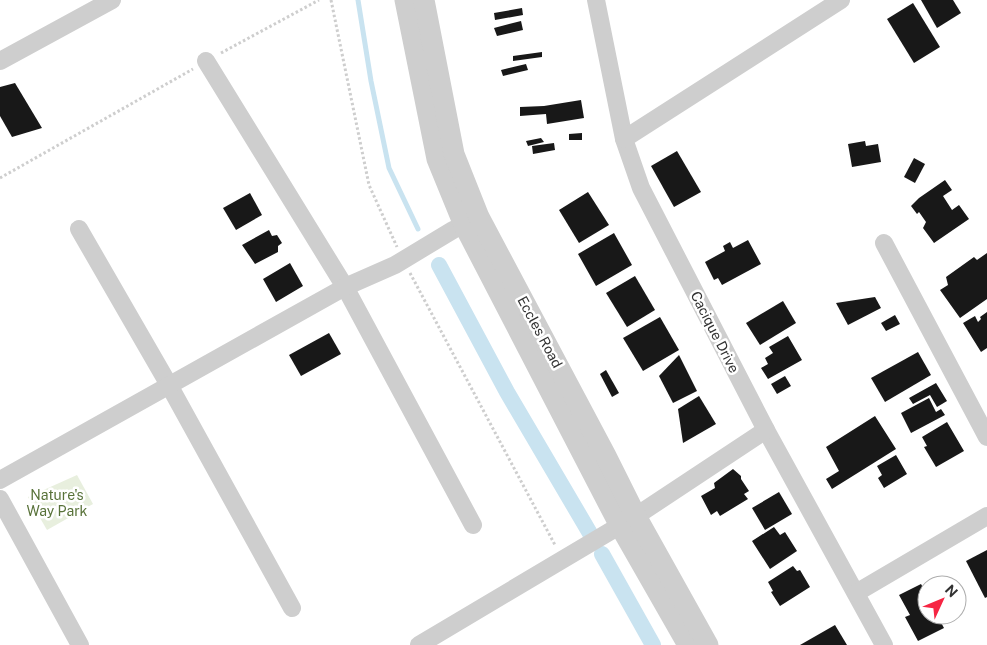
<svg xmlns="http://www.w3.org/2000/svg" width="987" height="645" font-family="'Public Sans',sans-serif">
<style>
.green{fill:#e8efde}
.lines{fill:none;stroke-linecap:round;stroke-linejoin:round}
.stream{stroke:#c9e3f0;stroke-width:5}
.canal{stroke:#c9e3f0;stroke-width:16}
.building{fill:#181818}
.path{stroke:#cecece;stroke-width:3;stroke-dasharray:2.5 2.5;stroke-linecap:butt}
.minor{stroke:#cecece;stroke-width:18}
.tertiary{stroke:#cecece;stroke-width:21}
.labels{text-anchor:middle;dominant-baseline:central;stroke-width:5;stroke-linejoin:round;paint-order:stroke}
.street-label{font-size:14px;fill:#313131;stroke:#fff}
.park-label{font-size:14px;fill:#587239;stroke:#fff}
</style>
<rect width="100%" height="100%" fill="#fff"/>
<path class="green" d="M 77,475 L 93,504 L 47,530 L 28,497 Z"/>
<g class="lines">
<path class="stream" d="M 358,0 L 371,81 L 389,168 L 418,229"/>
<g class="canal">
<path d="M 439,265 L 507,392 L 591,535"/>
<path d="M 602,554 L 653,645"/>
</g>
</g>
<g class="building">
<path d="M 921,0 L 953,0 L 961,13 L 937,28 Z"/>
<path d="M 913,3 L 940,47 L 914,63 L 887,19 Z"/>
<path d="M 522,8 L 523,15 L 495,20 L 494,13 Z"/>
<path d="M 521,21 L 523,30 L 497,36 L 494,28 Z"/>
<path d="M 542,52 L 542,57 L 513,61 L 513,56 Z"/>
<path d="M 526,64 L 528,70 L 503,76 L 501,70 Z"/>
<path d="M 15,83 L 42,128 L 12,137 L 0,116 L 0,87 Z"/>
<path d="M 581,100 L 584,118 L 547,124 L 546,114 L 520,116 L 520,107 L 544,106 Z"/>
<path d="M 582,133 L 582,140 L 569,140 L 569,134 Z"/>
<path d="M 541,138 L 544,142 L 528,146 L 526,141 Z"/>
<path d="M 865,141 L 866,146 L 878,144 L 881,162 L 852,167 L 848,144 Z"/>
<path d="M 554,143 L 555,150 L 533,154 L 532,146 Z"/>
<path d="M 677,151 L 701,192 L 674,207 L 651,166 Z"/>
<path d="M 914,158 L 925,164 L 915,183 L 904,177 Z"/>
<path d="M 945,180 L 952,190 L 943,196 L 952,210 L 959,205 L 969,219 L 934,243 L 923,228 L 926,222 L 919,212 L 917,214 L 911,206 L 919,198 Z"/>
<path d="M 588,192 L 609,225 L 579,243 L 559,210 Z"/>
<path d="M 250,193 L 262,215 L 236,230 L 223,208 Z"/>
<path d="M 269,230 L 272,236 L 277,235 L 282,243 L 278,246 L 278,252 L 255,264 L 242,245 Z"/>
<path d="M 614,233 L 632,265 L 596,286 L 578,254 Z"/>
<path d="M 748,240 L 761,264 L 722,285 L 718,278 L 714,280 L 705,262 L 725,251 L 723,246 L 730,242 L 733,248 Z"/>
<path d="M 987,253 L 987,299 L 960,318 L 940,290 L 948,285 L 946,277 L 974,257 L 977,260 Z"/>
<path d="M 290,263 L 303,286 L 276,302 L 263,279 Z"/>
<path d="M 635,276 L 655,310 L 627,327 L 606,293 Z"/>
<path d="M 875,297 L 881,308 L 848,325 L 836,303 Z"/>
<path d="M 783,301 L 796,323 L 760,345 L 746,323 Z"/>
<path d="M 987,312 L 987,348 L 981,352 L 963,323 L 975,316 L 978,322 L 981,319 L 980,317 Z"/>
<path d="M 895,315 L 900,324 L 886,331 L 881,323 Z"/>
<path d="M 660,317 L 679,350 L 643,371 L 623,338 Z"/>
<path d="M 329,333 L 341,354 L 301,376 L 289,355 Z"/>
<path d="M 788,336 L 802,360 L 768,379 L 761,368 L 768,364 L 765,358 L 773,353 L 769,347 Z"/>
<path d="M 918,352 L 931,375 L 885,402 L 871,378 Z"/>
<path d="M 679,355 L 697,391 L 673,403 L 659,376 Z"/>
<path d="M 606,370 L 619,393 L 612,397 L 600,374 Z"/>
<path d="M 785,376 L 791,386 L 777,394 L 771,384 Z"/>
<path d="M 936,383 L 947,401 L 937,407 L 930,395 L 913,404 L 909,398 Z"/>
<path d="M 699,396 L 716,424 L 683,443 L 678,409 Z"/>
<path d="M 929,398 L 936,412 L 941,409 L 945,415 L 911,433 L 901,413 Z"/>
<path d="M 875,416 L 896,449 L 832,489 L 826,479 L 839,471 L 826,447 Z"/>
<path d="M 947,422 L 964,451 L 936,467 L 924,447 L 927,446 L 922,437 Z"/>
<path d="M 896,455 L 907,474 L 884,488 L 878,478 L 882,475 L 877,466 Z"/>
<path d="M 733,469 L 741,476 L 741,479 L 749,491 L 744,494 L 748,499 L 720,516 L 717,511 L 711,515 L 701,496 L 715,488 L 714,483 Z"/>
<path d="M 779,492 L 792,514 L 765,530 L 752,508 Z"/>
<path d="M 774,527 L 780,535 L 785,532 L 797,551 L 770,569 L 752,541 Z"/>
<path d="M 987,550 L 987,597 L 985,598 L 966,561 Z"/>
<path d="M 793,566 L 797,571 L 800,570 L 810,587 L 780,606 L 771,592 L 773,591 L 768,582 Z"/>
<path d="M 921,584 L 927,595 L 927,615 L 937,615 L 944,628 L 918,641 L 905,617 L 910,615 L 899,595 Z"/>
<path d="M 835,625 L 847,645 L 800,645 Z"/>
</g>
<g class="lines">
<g class="path">
<path d="M 331,0 L 369,185 L 397,247"/>
<path d="M 221,53 L 319,0"/>
<path d="M 0,178 L 193,69"/>
<path d="M 410,273 L 555,545"/>
</g>
<g class="minor">
<path d="M 596,0 L 624,139 L 641,188 L 766,430 L 884,645"/>
<path d="M 0,61 L 112,0"/>
<path d="M 206,61 L 345,287 L 473,525"/>
<path d="M 624,139 L 841,0"/>
<path d="M 79,229 L 169,385 L 292,608"/>
<path d="M 884,243 L 987,437"/>
<path d="M 0,480 L 345,287 L 395,265 L 453,230 L 475,219"/>
<path d="M 0,499 L 80,645"/>
<path d="M 856,593 L 987,516"/>
<path d="M 419,645 L 636,516 L 766,430"/>
</g>
<g class="tertiary">
<path d="M 405,0 L 437,159 L 464,225 L 620,526 L 688,645"/>
<path d="M 424,0 L 454,154 L 479,217 L 606,456 L 636,516 L 708,645"/>
</g>
</g>
<g class="labels">
<g class="street-label">
<text transform="translate(540 332) rotate(62)">Eccles Road</text>
<text transform="translate(715 332) rotate(63)">Cacique Drive</text>
</g>
<g class="park-label">
<text x="57" y="495">Nature's<tspan x="57" dy="16">Way Park</tspan></text>
</g>
</g>
<g transform="translate(942 600) rotate(46)"><circle r="24" fill="#ffffff" stroke="#adadad"/>
<path d="M0-4L9 19L0 12L-9 19Z" fill="#f62543"/>
<text y="-8" font-size="14" font-weight="bold" text-anchor="middle" fill="#313131">N</text>
</g>
</svg>
